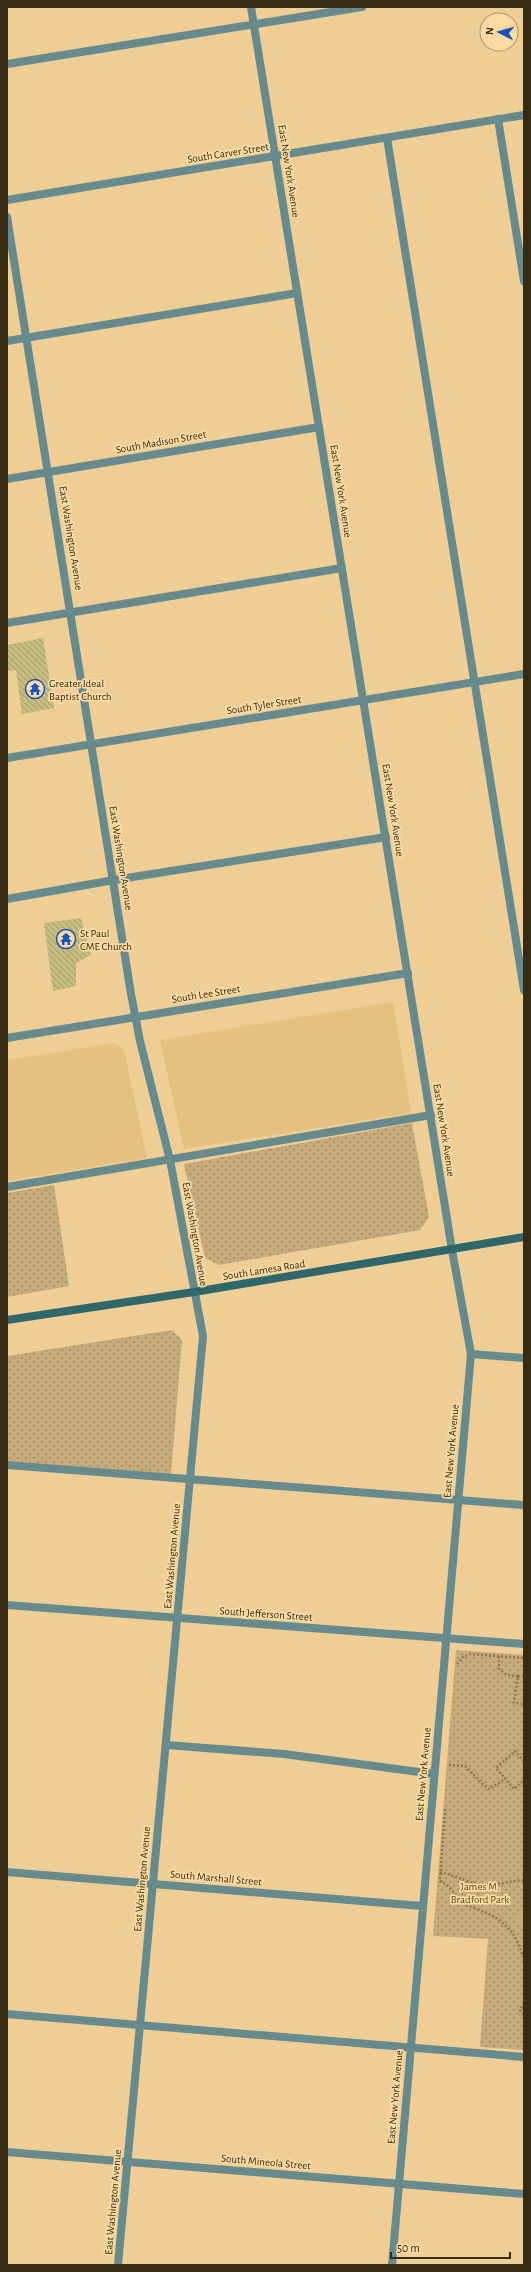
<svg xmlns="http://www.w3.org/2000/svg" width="531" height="2272" font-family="'Alegreya Sans',sans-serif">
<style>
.built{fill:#e4c181}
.grass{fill:url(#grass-dots)}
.garden{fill:#c6ab7a}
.building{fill:url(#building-back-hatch)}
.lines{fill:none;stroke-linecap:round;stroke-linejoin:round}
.path{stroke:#8f7a52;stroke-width:2.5;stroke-dasharray:2 2;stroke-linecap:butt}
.service{stroke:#678a8c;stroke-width:8}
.minor{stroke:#678a8c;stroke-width:8}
.tertiary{stroke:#678a8c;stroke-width:8}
.secondary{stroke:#2f676a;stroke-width:8}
.labels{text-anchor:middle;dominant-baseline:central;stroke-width:3.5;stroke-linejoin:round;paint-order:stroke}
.street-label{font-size:11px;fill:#372b14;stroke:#fbdba2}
.poi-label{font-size:11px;fill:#372b14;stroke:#fbdba2;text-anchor:start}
.park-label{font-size:11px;fill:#634b1e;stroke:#fbdba2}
</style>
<defs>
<pattern id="grass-dots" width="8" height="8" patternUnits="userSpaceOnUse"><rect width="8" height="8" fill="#c6ab7a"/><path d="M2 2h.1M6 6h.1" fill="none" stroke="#a28b63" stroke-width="1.8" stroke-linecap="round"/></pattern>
<pattern id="building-back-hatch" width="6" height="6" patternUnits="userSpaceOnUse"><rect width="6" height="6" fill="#c5bd7f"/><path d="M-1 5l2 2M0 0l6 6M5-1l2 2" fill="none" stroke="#a19a67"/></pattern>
</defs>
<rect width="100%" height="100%" fill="#eece95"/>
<g class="built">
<path d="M 393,1002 L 411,1113 L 184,1149 L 160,1040 Z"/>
<path d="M 114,1043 L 124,1050 L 147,1158 L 7,1181 L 7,1060 Z"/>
</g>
<g class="grass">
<path d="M 412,1123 L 429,1217 L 420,1230 L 219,1265 L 205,1258 L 184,1164 Z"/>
<path d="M 54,1185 L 69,1286 L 7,1297 L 7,1193 Z"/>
<path d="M 172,1330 L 182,1340 L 171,1474 L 7,1461 L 7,1356 Z"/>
<path d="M 456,1650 L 524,1655 L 524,2050 L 480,2047 L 488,1939 L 433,1936 Z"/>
</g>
<path class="garden" d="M 524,1906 L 524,1928 L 513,1916 Z"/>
<g class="building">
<path d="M 43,638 L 54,708 L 22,714 L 16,670 L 7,671 L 7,645 Z"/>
<path d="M 81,918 L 91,955 L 76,963 L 76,986 L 53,991 L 44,923 Z"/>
</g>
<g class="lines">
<g class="path">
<path d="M 499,1656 L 499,1669 L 507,1675 L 518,1676"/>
<path d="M 457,1664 L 463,1657 L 470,1654 L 524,1658"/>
<path d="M 524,1677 L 518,1676 L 514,1703 L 524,1704"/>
<path d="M 524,1761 L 515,1751 L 496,1768 L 514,1789 L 524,1780"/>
<path d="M 449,1765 L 465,1766 L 484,1785 L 489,1789 L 505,1779"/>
<path d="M 445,1809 L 440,1881 C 453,1886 455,1899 467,1905 C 472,1908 479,1909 484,1912 C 507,1921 518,1937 524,1960"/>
<path d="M 440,1872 C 456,1875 468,1884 484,1885 C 498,1886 510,1880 524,1880"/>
<path d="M 524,2003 L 520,2010 L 524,2016"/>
</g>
<g class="service">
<path d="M 7,64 L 362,7"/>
<path d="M 387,138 L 524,990"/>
<path d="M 7,341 L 297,293"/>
<path d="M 7,623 L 342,568"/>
<path d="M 7,899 L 114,880 L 386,837"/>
<path d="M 7,1187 L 431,1115"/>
<path d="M 7,1465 L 524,1505"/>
<path d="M 166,1745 L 284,1754 L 434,1774"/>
<path d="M 7,2014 L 524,2057"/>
</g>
<g class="minor">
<path d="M 498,119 L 524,281"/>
<path d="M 7,200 L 524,115"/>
<path d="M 7,217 L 131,994 L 140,1041 L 170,1160 L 203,1336 L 118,2265"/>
<path d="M 7,479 L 319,427"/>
<path d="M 7,758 L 524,674"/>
<path d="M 7,1038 L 408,973"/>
<path d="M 471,1354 L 524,1358"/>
<path d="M 7,1605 L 524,1644"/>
<path d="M 7,1872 L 422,1906"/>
<path d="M 7,2152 L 524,2194"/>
</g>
<path class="tertiary" d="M 251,7 L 452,1250 L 471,1354 L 392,2265"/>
<path class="secondary" d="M 7,1320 L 194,1292 L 524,1237"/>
</g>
<defs>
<symbol id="temple-ring" viewBox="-11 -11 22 22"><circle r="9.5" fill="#fbdba2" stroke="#1953bf" stroke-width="1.5"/><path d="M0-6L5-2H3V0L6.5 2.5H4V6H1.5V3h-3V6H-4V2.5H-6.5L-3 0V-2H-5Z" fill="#1953bf"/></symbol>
</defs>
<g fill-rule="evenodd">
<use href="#temple-ring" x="24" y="678" width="22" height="22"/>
<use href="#temple-ring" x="55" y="928" width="22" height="22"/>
</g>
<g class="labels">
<g class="street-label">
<text transform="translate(228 153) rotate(-9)">South Carver Street</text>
<text transform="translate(289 171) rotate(81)">East New York Avenue</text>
<text transform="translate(161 442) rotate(-10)">South Madison Street</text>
<text transform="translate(341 491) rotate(81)">East New York Avenue</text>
<text transform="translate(71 538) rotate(81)">East Washington Avenue</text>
<text transform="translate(264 705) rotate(-9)">South Tyler Street</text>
<text transform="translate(393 810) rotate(81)">East New York Avenue</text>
<text transform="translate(121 858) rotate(81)">East Washington Avenue</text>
<text transform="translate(206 994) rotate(-9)">South Lee Street</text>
<text transform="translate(444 1130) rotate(81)">East New York Avenue</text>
<text transform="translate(195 1234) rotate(80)">East Washington Avenue</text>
<text transform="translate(264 1270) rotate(-9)">South Lamesa Road</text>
<text transform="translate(451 1451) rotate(-85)">East New York Avenue</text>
<text transform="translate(172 1556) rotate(-85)">East Washington Avenue</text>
<text transform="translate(266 1614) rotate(4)">South Jefferson Street</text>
<text transform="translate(423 1774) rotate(-85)">East New York Avenue</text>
<text transform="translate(216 1878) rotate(5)">South Marshall Street</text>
<text transform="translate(142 1879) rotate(-85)">East Washington Avenue</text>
<text transform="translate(395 2097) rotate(-85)">East New York Avenue</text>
<text transform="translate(266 2162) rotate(5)">South Mineola Street</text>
<text transform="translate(113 2202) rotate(-85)">East Washington Avenue</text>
</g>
<g class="poi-label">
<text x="49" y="683">Greater Ideal<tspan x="49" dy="13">Baptist Church</tspan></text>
<text x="80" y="933">St Paul<tspan x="80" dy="13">CME Church</tspan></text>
</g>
<g class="park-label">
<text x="480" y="1886">James M.<tspan x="480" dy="13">Bradford Park</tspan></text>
</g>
</g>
<rect width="531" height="2272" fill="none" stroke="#372b14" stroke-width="16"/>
<g transform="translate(499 32) rotate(276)"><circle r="19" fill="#fbdba2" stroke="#ad9569"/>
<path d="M0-3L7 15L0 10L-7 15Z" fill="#1953bf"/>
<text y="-6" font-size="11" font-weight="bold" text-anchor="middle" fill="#372b14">N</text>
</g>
<path d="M391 2252v6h119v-6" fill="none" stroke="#372b14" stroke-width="2"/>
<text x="397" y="2252" font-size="12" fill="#372b14" stroke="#fbdba2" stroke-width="3" paint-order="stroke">50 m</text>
</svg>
